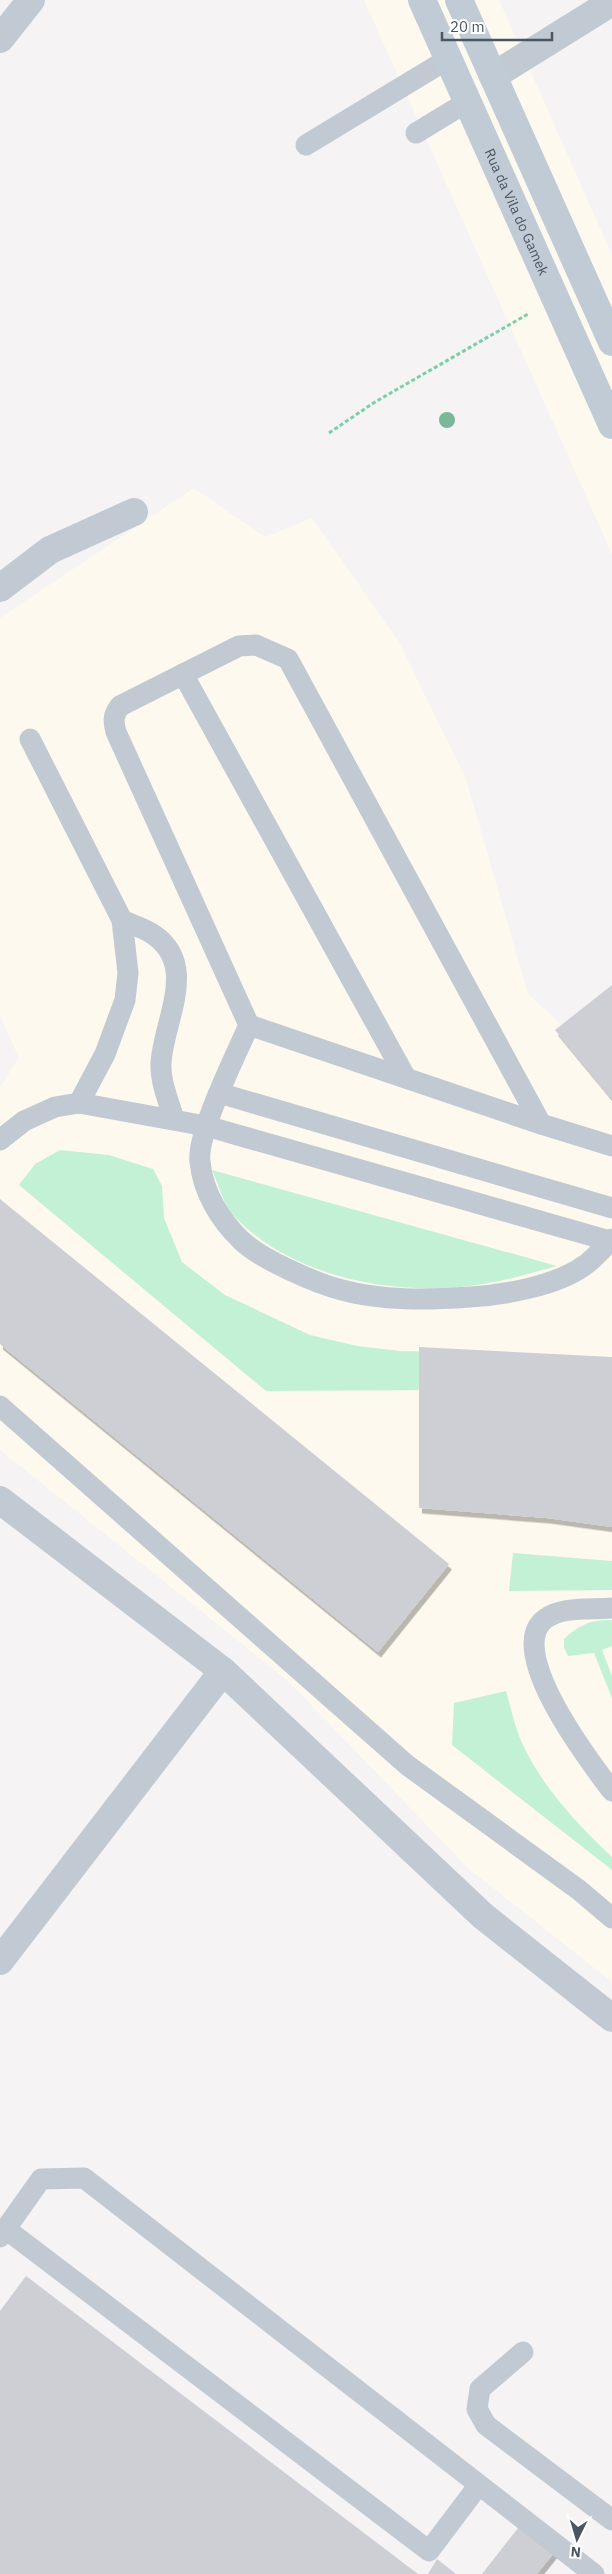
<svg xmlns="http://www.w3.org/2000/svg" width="612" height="2574" font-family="'IBM Plex Sans',sans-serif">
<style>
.commercial{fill:#fdf9ef}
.green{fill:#c3f1d5}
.building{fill:#cdcfd5;filter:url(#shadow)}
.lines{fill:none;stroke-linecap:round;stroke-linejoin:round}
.path{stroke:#7ad0a6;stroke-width:3;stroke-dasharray:4 2.5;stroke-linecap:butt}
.lane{stroke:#c1cad2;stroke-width:21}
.street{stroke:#c1cad2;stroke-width:28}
.secondary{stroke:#c1cbd6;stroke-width:28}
.tree{fill:#7bb799}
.labels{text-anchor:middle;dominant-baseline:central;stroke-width:4;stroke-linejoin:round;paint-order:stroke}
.street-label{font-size:14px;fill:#4a5661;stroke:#fff}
</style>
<defs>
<filter id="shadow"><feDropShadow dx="3" dy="5.5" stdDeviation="0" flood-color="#0004"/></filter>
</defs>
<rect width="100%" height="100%" fill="#f5f3f3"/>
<g class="commercial">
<path d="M 364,0 L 499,0 L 612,255 L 612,554 Z"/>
<path d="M 194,488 L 265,537 L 312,518 L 399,642 L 466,779 L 528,994 L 612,1070 L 612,1982 L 469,1869 L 288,1681 L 0,1450 L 0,1087 L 19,1058 L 0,1016 L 0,618 Z"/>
</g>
<g class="green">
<path d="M 60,1150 L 109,1155 L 153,1169 L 162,1186 L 164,1218 L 182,1262 L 225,1295 L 310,1335 L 357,1346 L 400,1351 L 445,1352 L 444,1390 L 266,1391 L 19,1185 L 35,1164 Z"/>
<path d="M 212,1170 L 557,1266 C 525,1275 493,1284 460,1287 C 382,1294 288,1274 233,1215 C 223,1204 218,1183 212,1170 Z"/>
<path d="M 513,1553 L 612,1561 L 612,1590 L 509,1591 Z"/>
<path d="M 612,1620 L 612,1646 L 602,1650 L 612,1676 L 612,1698 L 594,1653 L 568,1656 L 564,1648 L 564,1639 C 578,1625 592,1619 612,1620 Z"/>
<path d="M 506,1691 C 511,1708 515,1727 522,1743 C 543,1788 577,1824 612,1857 L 612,1870 L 452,1745 L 454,1703 Z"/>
</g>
<g class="building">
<path d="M 612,985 L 612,1099 L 555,1030 Z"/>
<path d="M 0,1199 L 449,1564 L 378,1652 L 0,1344 Z"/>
<path d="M 419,1347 L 612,1357 L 612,1527 L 547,1518 L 419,1508 Z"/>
<path d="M 26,2276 L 418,2574 L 0,2574 L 0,2311 Z"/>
<path d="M 522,2523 L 557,2549 L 537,2574 L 482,2574 Z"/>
<path d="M 437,2559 L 456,2574 L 428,2574 Z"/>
</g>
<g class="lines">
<path class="path" d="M 329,433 L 375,402 L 528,314"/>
<g class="lane">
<path d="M 416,133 L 467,102"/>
<path d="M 306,145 L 448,59"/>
<path d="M 183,674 L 406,1078"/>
<path d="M 30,739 L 122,920 L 128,973 L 125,1000 L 105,1054 L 79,1103"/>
<path d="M 122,920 C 132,925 145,928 154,935 C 199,966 163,1022 161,1063 C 160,1082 169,1102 174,1119"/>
<path d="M 249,1025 L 541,1124 L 612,1146"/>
<path d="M 219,1093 L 612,1208"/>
<path d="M 541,1124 L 288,659 L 256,645 L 239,646 L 120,706 C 113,715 113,721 116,732 L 249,1025 C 237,1053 196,1134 200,1162 C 203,1192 220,1220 241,1240 C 260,1259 315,1283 342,1290 C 382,1301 428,1300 470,1297 C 503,1295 557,1286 585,1265 C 595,1258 603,1248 612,1239"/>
<path d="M 0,1140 L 24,1121 L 55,1107 L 79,1103 L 206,1126 L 610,1241"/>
<path d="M 0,1406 L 407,1765 L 579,1890 L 612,1918"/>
<path d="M 612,1608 C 592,1610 562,1606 545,1619 C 504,1650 590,1762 612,1791"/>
<path d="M 6,2229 L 429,2551 L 478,2486"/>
<path d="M 0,2237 L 41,2179 L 84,2178 L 594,2574"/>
<path d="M 523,2352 L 480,2389 L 477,2409 L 486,2425 L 612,2520"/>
</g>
<g class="street">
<path d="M 0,39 L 31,0"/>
<path d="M 493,76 L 612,2"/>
<path d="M 0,588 L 50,550 L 134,512"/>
<path d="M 0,1500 L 223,1671 L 483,1916 L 612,2018"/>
<path d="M 0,1961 L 223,1671"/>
</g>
<g class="secondary">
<path id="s1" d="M 422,0 L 612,425"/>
<path d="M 459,0 L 612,342"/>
</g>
</g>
<circle class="tree" cx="447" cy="420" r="8"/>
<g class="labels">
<g class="street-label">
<text stroke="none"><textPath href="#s1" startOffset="232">Rua da Vila do Gamek</textPath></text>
</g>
</g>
<g transform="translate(577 2539) rotate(185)" stroke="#ffffff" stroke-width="4" paint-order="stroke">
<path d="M0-4L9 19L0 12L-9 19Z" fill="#4a5661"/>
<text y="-8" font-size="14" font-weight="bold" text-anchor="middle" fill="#4a5661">N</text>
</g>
<path d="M442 32v8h110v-8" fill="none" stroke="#4a5661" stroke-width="2.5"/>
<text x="450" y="32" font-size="15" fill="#4a5661" stroke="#ffffff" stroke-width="4" paint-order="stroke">20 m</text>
</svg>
